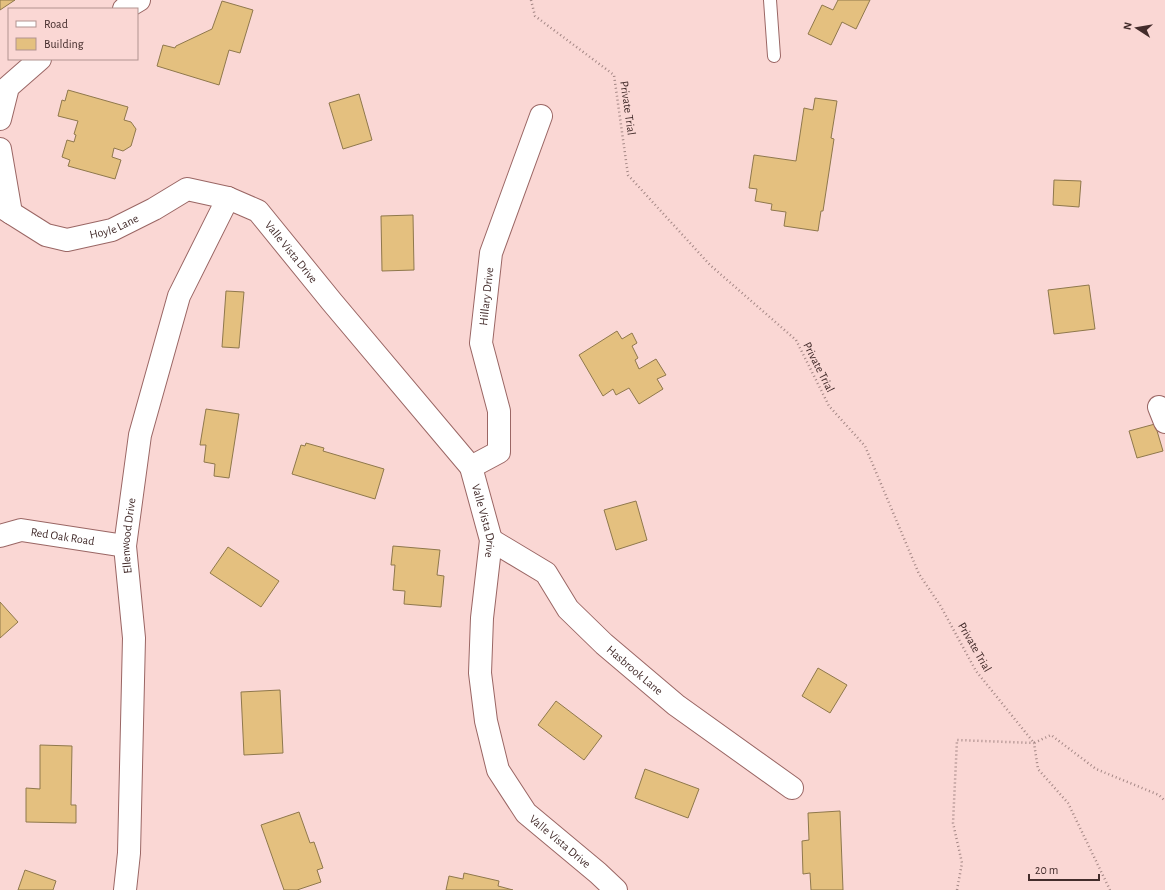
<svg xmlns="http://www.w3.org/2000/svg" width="1165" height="890" font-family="'Alegreya Sans',sans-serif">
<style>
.building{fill:#e4c07f;stroke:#8f784c}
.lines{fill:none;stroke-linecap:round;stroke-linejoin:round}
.service-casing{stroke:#9a6664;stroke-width:14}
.minor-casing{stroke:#9a6664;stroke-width:24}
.path{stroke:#a48785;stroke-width:2.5;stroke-dasharray:1 3;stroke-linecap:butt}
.service{stroke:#fff;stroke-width:12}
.minor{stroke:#fff;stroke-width:22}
.labels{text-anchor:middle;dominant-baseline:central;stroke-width:4;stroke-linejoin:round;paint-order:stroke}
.street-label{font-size:12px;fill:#432c2b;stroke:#fad7d4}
</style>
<rect width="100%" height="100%" fill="#fad7d4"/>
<g class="building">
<path d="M 0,0 L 15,0 L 0,10 Z"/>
<path d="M 838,0 L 870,0 L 856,29 L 842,22 L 831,45 L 808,34 L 822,5 L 833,10 Z"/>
<path d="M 222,1 L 253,10 L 240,53 L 229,50 L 219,85 L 157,66 L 163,45 L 175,48 L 176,46 L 212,29 Z"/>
<path d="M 68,90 L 128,107 L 124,120 L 131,122 L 136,129 L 131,146 L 123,151 L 114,148 L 112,157 L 121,160 L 115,179 L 68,166 L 70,160 L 62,157 L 67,140 L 74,142 L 76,135 L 74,134 L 78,121 L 58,116 L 62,100 L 65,101 Z"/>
<path d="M 359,94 L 372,140 L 343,149 L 329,103 Z"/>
<path d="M 815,98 L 837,101 L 831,138 L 834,139 L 823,211 L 821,211 L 818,231 L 784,226 L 786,212 L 771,210 L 772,204 L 755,201 L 757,189 L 749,188 L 754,155 L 796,161 L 804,108 L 813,110 Z"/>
<path d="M 1054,180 L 1081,181 L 1079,207 L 1053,205 Z"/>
<path d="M 413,215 L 414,270 L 382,271 L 381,216 Z"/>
<path d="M 1089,285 L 1095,329 L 1054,334 L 1048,290 Z"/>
<path d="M 226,291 L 244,292 L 239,348 L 222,347 Z"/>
<path d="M 617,331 L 622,339 L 632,333 L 637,343 L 632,346 L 638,358 L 635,360 L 639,369 L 656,359 L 666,375 L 657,379 L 663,389 L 639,404 L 629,388 L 616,395 L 613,389 L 603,396 L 579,355 Z"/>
<path d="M 206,409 L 239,414 L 229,478 L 214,476 L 215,464 L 204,462 L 206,445 L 200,445 Z"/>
<path d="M 1155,424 L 1163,451 L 1137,458 L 1129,431 Z"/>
<path d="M 306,443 L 324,448 L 323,451 L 384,469 L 375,499 L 292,474 L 301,445 L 305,446 Z"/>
<path d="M 636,501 L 647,540 L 616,550 L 604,510 Z"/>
<path d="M 393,546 L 440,550 L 437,575 L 444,576 L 441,607 L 404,604 L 405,591 L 393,590 L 395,565 L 391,565 Z"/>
<path d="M 228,547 L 279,581 L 261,607 L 210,573 Z"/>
<path d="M 0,602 L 18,622 L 0,638 Z"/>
<path d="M 818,668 L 847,685 L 830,713 L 802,696 Z"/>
<path d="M 280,690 L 283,753 L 244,755 L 241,692 Z"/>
<path d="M 556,701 L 602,736 L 584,760 L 538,725 Z"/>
<path d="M 40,745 L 72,746 L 71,805 L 76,805 L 76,823 L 26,822 L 26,788 L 40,789 Z"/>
<path d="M 645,769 L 699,789 L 688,818 L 635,798 Z"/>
<path d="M 840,811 L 843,890 L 811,890 L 810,873 L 803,874 L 802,841 L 809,840 L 808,813 Z"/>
<path d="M 299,812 L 310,843 L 314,842 L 323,868 L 317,870 L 321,882 L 297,890 L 284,890 L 261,825 Z"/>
<path d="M 25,870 L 56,881 L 53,890 L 18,890 Z"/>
<path d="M 464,873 L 499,881 L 498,886 L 513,890 L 446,890 L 449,876 L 463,879 Z"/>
</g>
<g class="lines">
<defs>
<path id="service" d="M 770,0 L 774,56"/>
<g id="minor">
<path d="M 124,9 L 139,0"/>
<path d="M 0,119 L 8,87 L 40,59"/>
<path d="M 0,149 L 11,213"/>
<path id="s1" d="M 0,206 L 46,235 L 67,240 L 112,230 L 154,209 L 187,189 L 228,198 L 258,211 L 332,302 L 471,467 L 491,540 L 482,618 L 480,673 L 486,721 L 498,770 L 526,813 L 598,873 L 616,890"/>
<path d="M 1159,407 L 1165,422"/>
<path id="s2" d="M 471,467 L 499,452 L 499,411 L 481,343 L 491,253 L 541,116"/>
<path id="s3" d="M 0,536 L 21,530 L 125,546"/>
<path id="s4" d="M 491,540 L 546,573 L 568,609 L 604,644 L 676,705 L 792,788"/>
<path id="s5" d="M 125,890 L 129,853 L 134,638 L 125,546 L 140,435 L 179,296 L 228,198"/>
</g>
</defs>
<use href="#service" class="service-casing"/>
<use href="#minor" class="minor-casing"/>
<g class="path">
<path d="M 531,0 L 535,16 L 614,75 L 628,175 L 710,265 L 796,340 L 829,406 L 865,446 L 919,574 L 940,605 L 976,671 L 1034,743 L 1051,735 L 1096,769 L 1159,795 L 1165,801"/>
<path d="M 957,890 L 962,863 L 953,823 L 957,740 L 1034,743 L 1038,769 L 1068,803 L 1110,890"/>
</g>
<use href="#service" class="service"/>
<use href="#minor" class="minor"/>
</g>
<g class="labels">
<g class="street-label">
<text transform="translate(628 108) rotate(82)">Private Trial</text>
<text stroke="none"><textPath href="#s1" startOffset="125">Hoyle Lane</textPath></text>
<text stroke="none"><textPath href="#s1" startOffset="335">Valle Vista Drive</textPath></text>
<text stroke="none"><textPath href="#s2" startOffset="190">Hillary Drive</textPath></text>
<text transform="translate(819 367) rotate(63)">Private Trial</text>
<text stroke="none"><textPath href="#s1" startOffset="671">Valle Vista Drive</textPath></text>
<text stroke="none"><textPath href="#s5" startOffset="355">Ellenwood Drive</textPath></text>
<text stroke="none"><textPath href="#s3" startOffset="64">Red Oak Road</textPath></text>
<text transform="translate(975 647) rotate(60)">Private Trial</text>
<text stroke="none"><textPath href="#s4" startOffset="197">Hasbrook Lane</textPath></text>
<text stroke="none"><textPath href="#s1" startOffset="1019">Valle Vista Drive</textPath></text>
</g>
</g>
<rect x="8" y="8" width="130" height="52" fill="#fad7d4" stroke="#b19390"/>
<rect x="16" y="21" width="20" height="6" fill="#ffffff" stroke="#b19390"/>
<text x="44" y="28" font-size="12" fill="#432c2b">Road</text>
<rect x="16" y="38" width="20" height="12" fill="#e4c07f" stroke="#b19390"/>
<text x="44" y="48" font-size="12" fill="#432c2b">Building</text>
<g transform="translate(1137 28) rotate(282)" stroke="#fad7d4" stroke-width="3" paint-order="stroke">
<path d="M0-3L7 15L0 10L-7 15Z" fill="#432c2b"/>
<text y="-6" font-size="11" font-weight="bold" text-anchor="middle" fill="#432c2b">N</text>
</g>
<path d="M1029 874v6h70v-6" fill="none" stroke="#432c2b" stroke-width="2"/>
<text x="1035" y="874" font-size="12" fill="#432c2b" stroke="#fad7d4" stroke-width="3" paint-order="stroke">20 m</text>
</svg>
